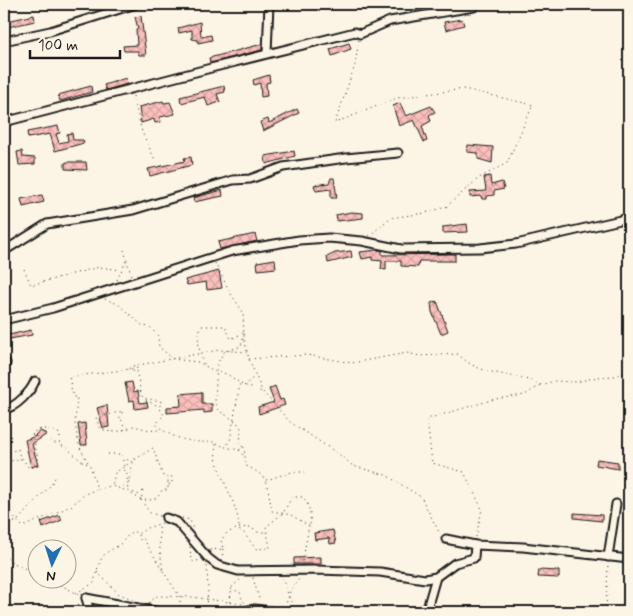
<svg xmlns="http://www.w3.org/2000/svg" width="633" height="616" font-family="Mynerve,sans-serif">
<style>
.building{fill:url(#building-cross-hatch);stroke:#1c1c1c}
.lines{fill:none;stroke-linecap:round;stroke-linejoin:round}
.minor-casing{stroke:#1c1c1c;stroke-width:11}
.path{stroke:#1c1c1c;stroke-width:1;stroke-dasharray:1 4;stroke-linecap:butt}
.minor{stroke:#fcf5e5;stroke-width:7}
</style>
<defs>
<pattern id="building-cross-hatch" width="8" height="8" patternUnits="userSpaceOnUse" patternTransform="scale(1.25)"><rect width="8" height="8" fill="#fcc0bc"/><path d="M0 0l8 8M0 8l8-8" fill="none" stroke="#d7a4a1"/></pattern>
</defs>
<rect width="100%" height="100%" fill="#fcf5e5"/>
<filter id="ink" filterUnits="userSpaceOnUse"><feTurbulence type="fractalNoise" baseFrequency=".02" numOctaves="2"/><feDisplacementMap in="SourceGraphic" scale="10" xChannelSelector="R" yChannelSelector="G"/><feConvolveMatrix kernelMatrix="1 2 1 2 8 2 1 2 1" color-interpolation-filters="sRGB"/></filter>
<g filter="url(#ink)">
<g class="building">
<path d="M 34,15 L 35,21 L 8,27 L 7,21 Z"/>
<path d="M 141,16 L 146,55 L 139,55 L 138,51 L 124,51 L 123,46 L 137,45 L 136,30 L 138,29 L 135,17 Z"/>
<path d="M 462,19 L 464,25 L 446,30 L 444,22 Z"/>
<path d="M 200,22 L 201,37 L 211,35 L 212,40 L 198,43 L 198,40 L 192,39 L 192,30 L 179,33 L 178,28 Z"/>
<path d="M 349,43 L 351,49 L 332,56 L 330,49 Z"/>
<path d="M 262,44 L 262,50 L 210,63 L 209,58 Z"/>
<path d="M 269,75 L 270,82 L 266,83 L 267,96 L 261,97 L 260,83 L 254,85 L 253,80 Z"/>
<path d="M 126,78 L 127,84 L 106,90 L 104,85 Z"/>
<path d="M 91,86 L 92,92 L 60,101 L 58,95 Z"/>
<path d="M 224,86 L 225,92 L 217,94 L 220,102 L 208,106 L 205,97 L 181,103 L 180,97 Z"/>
<path d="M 163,101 L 164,103 L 170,102 L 175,114 L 160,117 L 161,122 L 155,123 L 154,119 L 141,123 L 139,107 Z"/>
<path d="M 400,103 L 406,116 L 431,106 L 435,112 L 429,115 L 431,121 L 422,126 L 427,141 L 424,142 L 414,120 L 399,126 L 393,106 Z"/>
<path d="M 297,109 L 299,113 L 263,131 L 260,122 L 268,119 L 269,123 Z"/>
<path d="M 58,126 L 60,133 L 56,134 L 59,143 L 68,141 L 67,134 L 72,133 L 73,140 L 83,140 L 84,143 L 55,151 L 50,134 L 28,138 L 27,132 Z"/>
<path d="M 468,145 L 493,147 L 492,163 L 478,159 L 478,153 L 467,152 Z"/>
<path d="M 22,151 L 23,157 L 35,158 L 35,164 L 19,165 L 17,152 Z"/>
<path d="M 294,151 L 295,156 L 266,164 L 265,156 Z"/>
<path d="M 191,157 L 192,165 L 150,176 L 148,169 L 185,161 L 184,158 Z"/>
<path d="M 67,162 L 86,162 L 87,170 L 65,169 L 65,163 Z"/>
<path d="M 490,176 L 491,185 L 502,182 L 504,189 L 494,191 L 494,195 L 487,196 L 487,199 L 482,199 L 481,196 L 470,197 L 470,192 L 486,191 L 484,177 Z"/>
<path d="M 331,178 L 334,178 L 337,198 L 331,198 L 331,189 L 316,191 L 314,185 L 329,183 Z"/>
<path d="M 222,190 L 223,196 L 194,202 L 193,198 Z"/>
<path d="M 42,195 L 44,202 L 23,207 L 21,199 Z"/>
<path d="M 351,212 L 363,213 L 363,218 L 337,221 L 336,215 Z"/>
<path d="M 467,224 L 468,232 L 443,233 L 443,227 Z"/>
<path d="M 255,234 L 257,241 L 220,249 L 218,242 Z"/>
<path d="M 377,250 L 382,250 L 382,255 L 455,254 L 455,261 L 419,261 L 418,267 L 401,266 L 401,261 L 386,261 L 386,270 L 381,269 L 382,261 L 372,260 L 372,257 L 362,259 L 360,252 Z"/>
<path d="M 351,251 L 352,257 L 328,263 L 327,257 L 335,253 Z"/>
<path d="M 275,259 L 276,268 L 258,270 L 257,262 Z"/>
<path d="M 219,271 L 222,288 L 207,290 L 206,282 L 187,285 L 185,280 Z"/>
<path d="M 437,301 L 448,331 L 441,334 L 432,312 L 431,303 Z"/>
<path d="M 31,330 L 32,335 L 4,340 L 4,334 L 9,333 L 9,335 Z"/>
<path d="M 132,382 L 134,392 L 138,391 L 140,403 L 147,402 L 148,407 L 135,409 L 134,400 L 129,401 L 125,383 Z"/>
<path d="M 275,386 L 280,400 L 283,399 L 285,405 L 259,414 L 258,407 L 274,402 L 269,389 Z"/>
<path d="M 202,392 L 202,404 L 212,404 L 212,412 L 204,413 L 204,410 L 167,413 L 167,407 L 181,406 L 180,394 Z"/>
<path d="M 107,405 L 109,427 L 103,428 L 97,408 Z"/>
<path d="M 85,423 L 87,445 L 81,445 L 78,424 Z"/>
<path d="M 40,431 L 47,434 L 32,444 L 38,465 L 31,467 L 25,440 L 36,436 L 35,435 Z"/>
<path d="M 597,459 L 618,462 L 618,469 L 596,465 Z"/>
<path d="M 574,513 L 602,515 L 602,521 L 574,518 Z"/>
<path d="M 60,515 L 62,520 L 43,528 L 41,522 Z"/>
<path d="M 333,530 L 336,543 L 330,544 L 329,538 L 315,540 L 314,533 Z"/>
<path d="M 321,557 L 321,564 L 294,564 L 294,558 Z"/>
<path d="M 539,570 L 559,571 L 559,578 L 538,577 Z"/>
</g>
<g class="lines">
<defs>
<g id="minor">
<path d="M 4,41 L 50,31 L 136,4"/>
<path d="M 267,53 L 269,4"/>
<path d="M 4,122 L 211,68 L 355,32 L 360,34 L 390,21 L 474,7"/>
<path d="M 4,251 L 47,224 L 133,210 L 233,180 L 250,179 L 283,167 L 346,158 L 398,153"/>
<path d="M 4,320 L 53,308 L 232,251 L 299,240 L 329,238 L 362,241 L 401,249 L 480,248 L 516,244 L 629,218"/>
<path d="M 4,363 L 6,363"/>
<path d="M 4,409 C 16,408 31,391 35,381"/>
<path d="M 166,518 L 177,522 L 208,558 L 217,565 L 238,571 L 317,570 L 380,572 L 425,579 L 436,577 L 455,563 L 474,558 L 475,545"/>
<path d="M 446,539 L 475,545 L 523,547 L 629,559"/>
<path d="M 608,557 L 616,504"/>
<path d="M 86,598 L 160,612"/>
<path d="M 86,598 L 90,612"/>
<path d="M 238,612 L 255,609 L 277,612"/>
<path d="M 426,612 L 436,577"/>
</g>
</defs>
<use href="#minor" class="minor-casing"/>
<g class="path">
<path d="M 480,7 L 511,4"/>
<path d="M 359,40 L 355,65 L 335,123 L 397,98 L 464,89 L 533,105 L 507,163 L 479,178 L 446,207 L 425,213 L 390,218 L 369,236"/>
<path d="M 133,96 L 142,132 L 156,162"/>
<path d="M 124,250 L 131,275"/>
<path d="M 215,263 L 231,294 L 243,312 L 244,339 L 249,359 L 262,391 L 290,422 L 340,455 L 353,466 L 386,475 L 421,497 L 440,534"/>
<path d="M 24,269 L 31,285 L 99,267 L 121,270"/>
<path d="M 117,280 L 126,261"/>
<path d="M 105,299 L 118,304 L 143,326 L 150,327 L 158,336 L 159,347 L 173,359 L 198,362 L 216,372 L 227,374 L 240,383 L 230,441 L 225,447 L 239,450 L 244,447 L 246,466 C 270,476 267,487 272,511 L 291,515 L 309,526 L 302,565"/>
<path d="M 249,359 L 307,355 L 352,363 L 407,353 L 420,356 L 458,354 C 481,378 512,371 541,385 L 554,381 L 576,382 L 598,377 L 615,376 L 629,371"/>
<path d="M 204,364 C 199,353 196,337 201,326 L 225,326 L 231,339 L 245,332 L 241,346 L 224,352 L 217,364 L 215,401 L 218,410 L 237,422 L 241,428 L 240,445 L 243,447"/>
<path d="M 133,366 L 219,350 L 247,352"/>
<path d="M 129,368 L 136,373"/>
<path d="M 241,384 L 262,392"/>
<path d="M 244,386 L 254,377"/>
<path d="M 146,400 L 158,406"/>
<path d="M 40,429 L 53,442 L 59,445"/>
<path d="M 124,430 L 123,421 L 119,419 L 123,411 L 96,418 L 99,426 C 107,436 124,431 133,426 L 155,431 L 160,429"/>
<path d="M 217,443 L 224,447"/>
<path d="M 239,450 L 244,456"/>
<path d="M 4,454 L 18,449 L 19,453"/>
<path d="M 19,454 L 29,468 L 40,466 L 32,433 C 43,427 49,428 60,434 L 60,445 C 72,449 76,460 88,464"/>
<path d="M 108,454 L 122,454 L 125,472 L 128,476 L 127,485 L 119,487"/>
<path d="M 123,457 L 133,463"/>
<path d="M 134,458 L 127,491 L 138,494 L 141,500 L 143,490"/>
<path d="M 4,476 L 9,468 L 8,461 L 21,460 L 20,457"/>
<path d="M 266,480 L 292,472 L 305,472"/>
<path d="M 98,489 L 111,486"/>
<path d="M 141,500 L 127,491 L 112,486 L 115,473 L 119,470 L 153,448 L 163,476 L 168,476"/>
<path d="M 4,507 L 23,527 L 71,506 L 85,494 L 97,489 L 91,468 L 79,446 L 75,424 L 77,397 L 73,397 L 69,377 L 138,368 C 136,374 138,377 139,383 C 143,406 143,395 162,402 L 159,407 L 164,415 L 156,424 C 167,436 185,441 200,442 C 207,443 210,440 216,443 C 211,469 238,498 239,528"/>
<path d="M 160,516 L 150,513 L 141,500 C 152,500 157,501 162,490 L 168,490 L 168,476 L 172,477 L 172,484 L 168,485"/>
<path d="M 182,518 L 190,520 L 193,529"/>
<path d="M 4,522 L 16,522 L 50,486 L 56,476"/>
<path d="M 239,528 L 250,527 L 257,532 L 266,532"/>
<path d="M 138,535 L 140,540 L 143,538 L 163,571 L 160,551 L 159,525"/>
<path d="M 476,537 L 482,509 L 464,472 L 432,463 L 427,419 L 495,399 L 525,395 L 540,385"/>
<path d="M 190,547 L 191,560 L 194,562 L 200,560"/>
<path d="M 210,550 L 223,549 L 221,540 L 227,533 L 236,529 L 243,532 L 256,549 L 270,548 L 266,527 L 283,513 L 292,497 L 303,497 C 310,506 311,515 310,526"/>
<path d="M 4,554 L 10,561 L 38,575"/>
<path d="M 222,560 L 223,549"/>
<path d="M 163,571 L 180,597 L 180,612"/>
<path d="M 97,572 L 119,594 L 135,600"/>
<path d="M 47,578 L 80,595"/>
<path d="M 253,578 L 260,602"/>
<path d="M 282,578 L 295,612"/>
<path d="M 231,589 L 240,592 L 242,600 L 246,604"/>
<path d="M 76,593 L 94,583 C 96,574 99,559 106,553 C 110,550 115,548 119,545 C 125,540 127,535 133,531 L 138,534 L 147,528 L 162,523"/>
<path d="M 149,603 L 157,596 L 192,597 L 242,604"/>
<path d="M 285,607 L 291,589 L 300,578"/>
<path d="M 205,612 L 208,591 L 207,566"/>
<path d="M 217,612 L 216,607 L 236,604"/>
<path d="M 228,612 L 232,587 L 242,578"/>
<path d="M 606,612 L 608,563"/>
</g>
<use href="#minor" class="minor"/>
</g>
</g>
<rect width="633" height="616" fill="none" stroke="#fcf5e5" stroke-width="20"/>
<rect x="10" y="10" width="613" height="596" fill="none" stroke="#1c1c1c" stroke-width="2" filter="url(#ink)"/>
<g transform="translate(52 564) rotate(184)"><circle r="24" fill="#fcf5e5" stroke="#a29e95"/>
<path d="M0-4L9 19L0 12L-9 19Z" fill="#1f6fb2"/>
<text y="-8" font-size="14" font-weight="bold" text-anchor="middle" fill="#1c1c1c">N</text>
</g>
<path d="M30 50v8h90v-8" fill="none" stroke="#1c1c1c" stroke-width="2.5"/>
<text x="38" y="50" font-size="15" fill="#1c1c1c" stroke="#fcf5e5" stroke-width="4" paint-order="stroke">100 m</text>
</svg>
